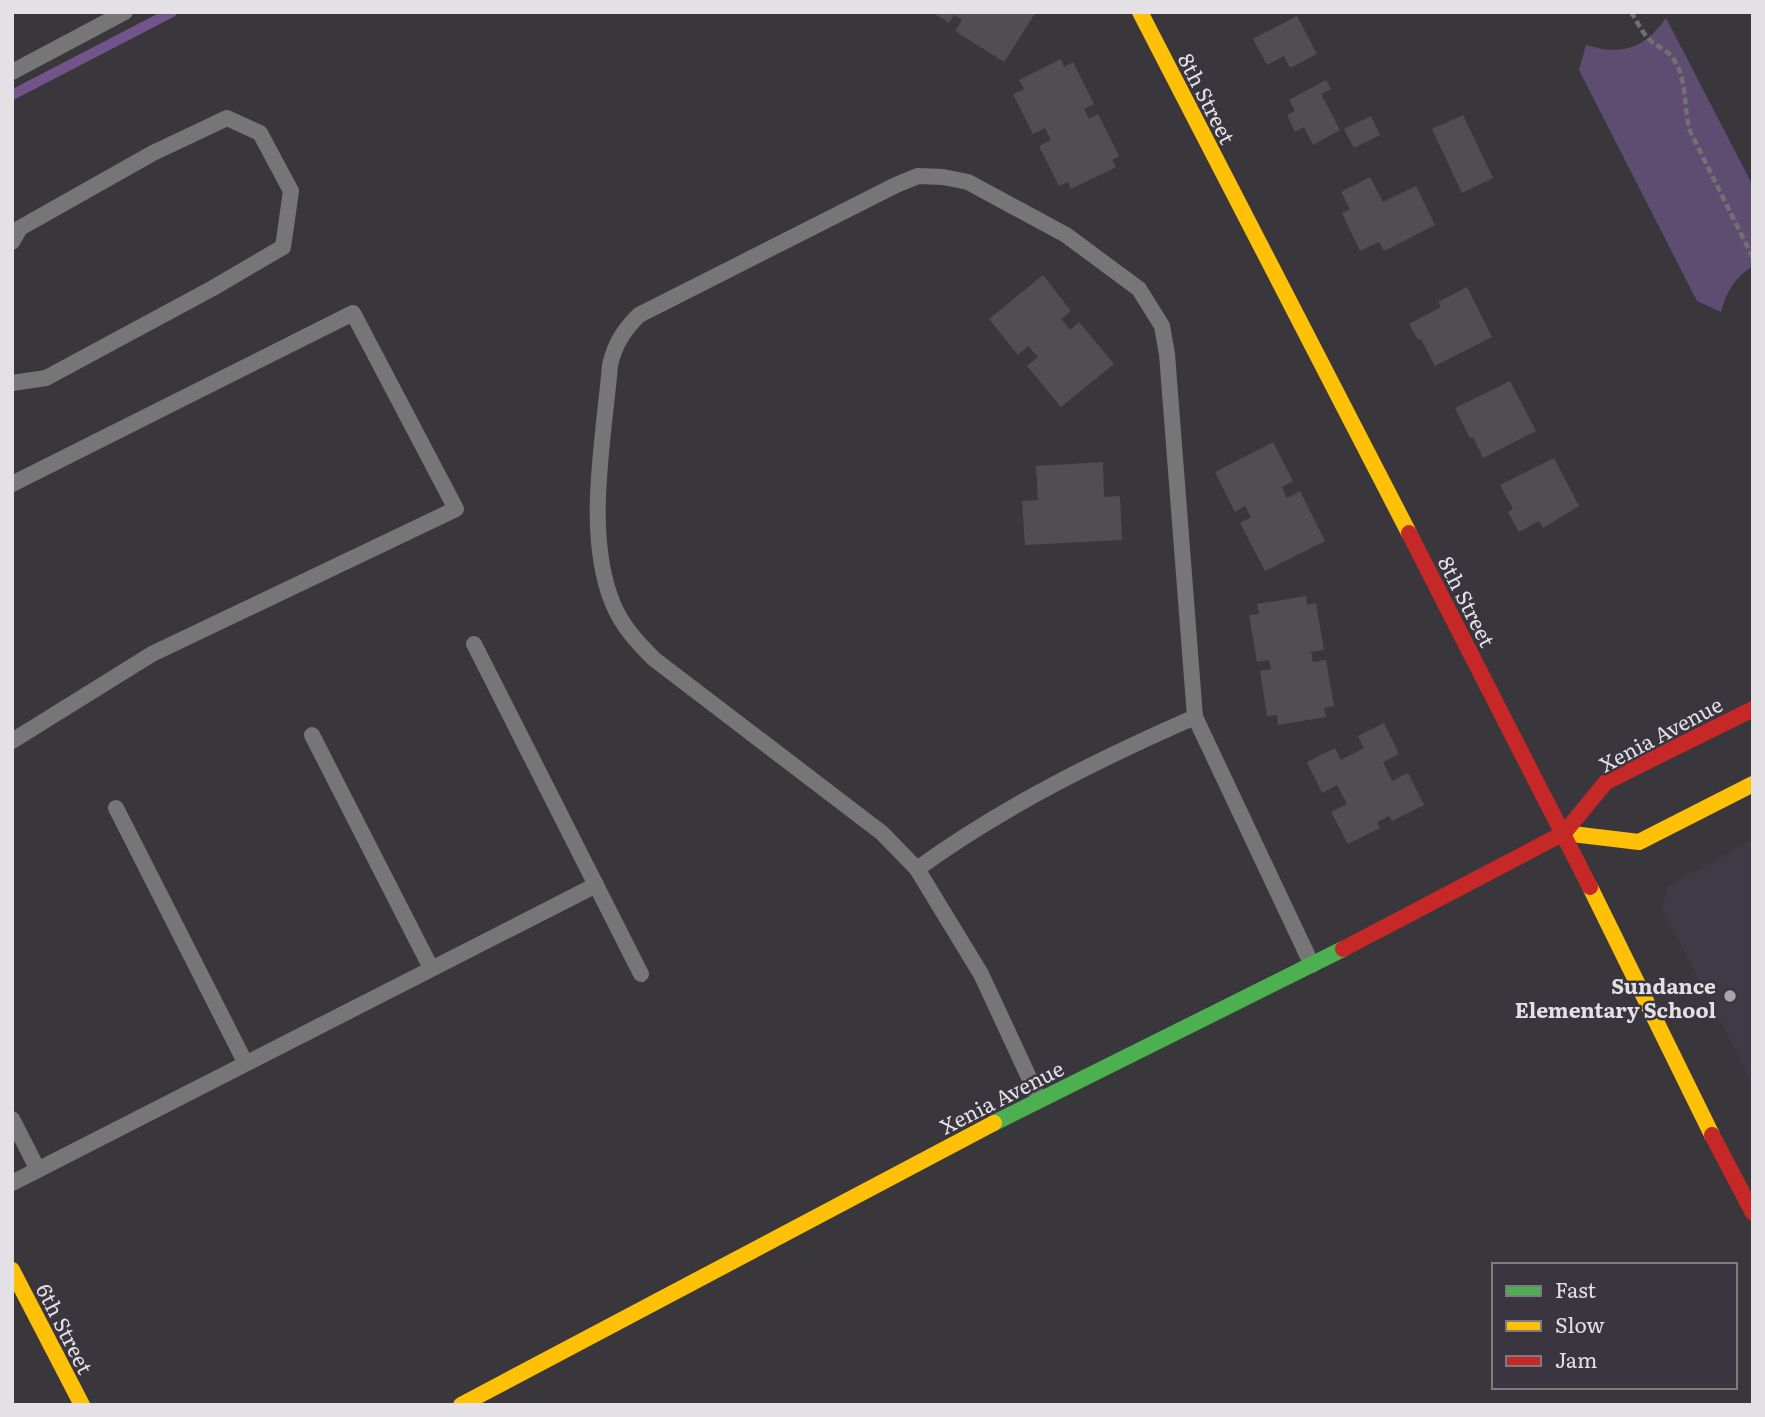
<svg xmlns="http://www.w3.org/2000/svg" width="1765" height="1417" font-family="Literata,serif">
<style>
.built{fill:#403a47}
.green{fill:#5f4d71}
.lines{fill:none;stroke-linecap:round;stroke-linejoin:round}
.stream{stroke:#71548a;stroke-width:10}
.building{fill:#514e53}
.path{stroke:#717172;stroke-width:4.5;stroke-dasharray:7 3.5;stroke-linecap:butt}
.lane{stroke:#767676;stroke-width:16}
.fast{stroke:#4caf50;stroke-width:16}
.slow{stroke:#ffc107;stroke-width:16}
.jam{stroke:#c62828;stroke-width:16}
.poi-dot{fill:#a8a6aa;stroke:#3a353e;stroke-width:2.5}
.labels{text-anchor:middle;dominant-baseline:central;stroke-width:5;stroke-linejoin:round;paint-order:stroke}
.street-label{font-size:21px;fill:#e3e1e6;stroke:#3a353e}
.poi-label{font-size:21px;font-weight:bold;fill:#e3e1e6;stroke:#3a353e;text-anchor:end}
</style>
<rect width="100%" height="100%" fill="#3a373c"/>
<path class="built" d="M 1753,840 L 1753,1083 L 1662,909 L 1668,886 Z"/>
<path class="green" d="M 1666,18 L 1753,186 L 1753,266 C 1735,277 1726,292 1721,312 L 1697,301 L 1579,70 L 1586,45 C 1621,56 1644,49 1666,18 Z"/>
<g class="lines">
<path class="stream" d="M 12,95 L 172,12"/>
</g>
<g class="building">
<path d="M 932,12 L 1036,12 L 1004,62 L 955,31 L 962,20 L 954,15 L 949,23 Z"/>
<path d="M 1297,16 L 1317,54 L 1290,68 L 1284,56 L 1267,65 L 1253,39 Z"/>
<path d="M 1061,59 L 1064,67 L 1073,62 L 1094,104 L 1084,109 L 1089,119 L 1098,114 L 1119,156 L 1112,160 L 1116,167 L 1071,189 L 1068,182 L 1059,186 L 1039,146 L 1051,140 L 1045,128 L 1033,134 L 1013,94 L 1024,89 L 1019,80 Z"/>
<path d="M 1326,80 L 1331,89 L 1321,94 L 1340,130 L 1313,145 L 1304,127 L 1295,132 L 1287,115 L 1295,111 L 1289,100 Z"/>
<path d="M 1463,115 L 1493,178 L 1462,193 L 1432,129 Z"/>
<path d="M 1371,116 L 1380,135 L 1354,148 L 1344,129 Z"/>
<path d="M 1370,177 L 1383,202 L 1416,186 L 1435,225 L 1384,251 L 1379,242 L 1360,251 L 1342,213 L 1350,209 L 1341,192 Z"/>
<path d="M 1043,275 L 1071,311 L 1061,319 L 1070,330 L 1079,322 L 1114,364 L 1061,407 L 1027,366 L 1038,357 L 1028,346 L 1018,355 L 989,319 Z"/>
<path d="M 1467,287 L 1492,337 L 1435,366 L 1421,339 L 1418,340 L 1409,324 L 1441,307 L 1438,302 Z"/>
<path d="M 1510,381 L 1536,431 L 1483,458 L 1473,437 L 1470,438 L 1455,408 Z"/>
<path d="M 1273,442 L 1293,481 L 1282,487 L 1287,498 L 1300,491 L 1325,541 L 1265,571 L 1240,523 L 1251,517 L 1245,506 L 1235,512 L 1215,472 Z"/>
<path d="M 1554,458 L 1579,506 L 1543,528 L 1539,521 L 1519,532 L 1508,512 L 1513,509 L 1500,485 Z"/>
<path d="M 1103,462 L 1104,497 L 1120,496 L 1122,540 L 1025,545 L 1022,501 L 1038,500 L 1036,466 Z"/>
<path d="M 1306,596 L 1307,605 L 1316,603 L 1324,650 L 1311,652 L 1313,662 L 1326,660 L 1334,706 L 1324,708 L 1326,717 L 1278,725 L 1277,715 L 1267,716 L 1260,671 L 1271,669 L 1269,660 L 1257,662 L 1249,615 L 1259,614 L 1257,604 Z"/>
<path d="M 1384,723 L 1399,754 L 1383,762 L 1392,781 L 1408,773 L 1424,805 L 1392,821 L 1389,816 L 1377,822 L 1380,828 L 1348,844 L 1331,812 L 1347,804 L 1337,785 L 1322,793 L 1307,762 L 1335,748 L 1341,760 L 1364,748 L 1358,736 Z"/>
</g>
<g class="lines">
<path class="path" d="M 1631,12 C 1637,21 1642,33 1650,40 C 1656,46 1666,49 1672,57 C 1688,78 1683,107 1690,131 L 1753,258"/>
<g class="lane">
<path d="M 12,72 L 125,12"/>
<path d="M 12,242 L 20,228 L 153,153 L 227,118 L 260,133 L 291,191 L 283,247 L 213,288 L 46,378 L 12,383"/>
<path d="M 12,484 L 353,313 L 456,509 L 152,654 L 12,741"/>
<path d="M 474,644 L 641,974"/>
<path d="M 312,735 L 431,968"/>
<path d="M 116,808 L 245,1062"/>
<path d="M 917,869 C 1002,807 1099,759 1195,717"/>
<path d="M 1039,1099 L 981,974 L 917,869 L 882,833 L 654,659 C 638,643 622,626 613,604 C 584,534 604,439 610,365 C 615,344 623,331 639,315 L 896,185 L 918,176 L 943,177 L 968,182 L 1066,235 L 1139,289 L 1162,326 L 1167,354 L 1195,717 L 1312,965"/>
<path d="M 12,1119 L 37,1168"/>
<path d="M 12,1183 L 596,885"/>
</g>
<path class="fast" d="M 994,1123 L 1343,949"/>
<g class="slow">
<path d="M 1140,12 L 1409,533"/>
<path d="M 1564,833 L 1639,842 L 1753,784"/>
<path d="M 1590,887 L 1712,1135"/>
<path d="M 12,1270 L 82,1405"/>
<path d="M 461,1405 L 994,1123"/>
</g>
<g class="jam">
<path d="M 1409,533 L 1590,887"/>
<path d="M 1343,949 L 1564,833 L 1606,782 L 1753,709"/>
<path d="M 1712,1135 L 1753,1213"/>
</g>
</g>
<circle class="poi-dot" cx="1730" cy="996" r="7"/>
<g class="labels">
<g class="street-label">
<text transform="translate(1208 98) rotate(63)">8th Street</text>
<text transform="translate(1468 601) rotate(63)">8th Street</text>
<text transform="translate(1660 733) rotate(-28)">Xenia Avenue</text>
<text transform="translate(1001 1096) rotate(-27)">Xenia Avenue</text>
<text transform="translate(66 1328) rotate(63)">6th Street</text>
</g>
<g class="poi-label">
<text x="1716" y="984">Sundance<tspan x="1716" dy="24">Elementary School</tspan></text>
</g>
</g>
<rect width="1765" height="1417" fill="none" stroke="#e3e1e6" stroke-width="28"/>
<rect x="1492" y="1263" width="245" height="126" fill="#3a353e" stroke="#7e7a81" stroke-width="2"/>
<rect x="1506" y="1286" width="35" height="10" fill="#4caf50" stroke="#7e7a81" stroke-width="2"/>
<text x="1555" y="1298" font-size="21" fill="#e3e1e6">Fast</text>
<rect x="1506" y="1321" width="35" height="10" fill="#ffc107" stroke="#7e7a81" stroke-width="2"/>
<text x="1555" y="1333" font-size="21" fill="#e3e1e6">Slow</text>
<rect x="1506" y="1356" width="35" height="10" fill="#c62828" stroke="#7e7a81" stroke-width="2"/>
<text x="1555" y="1368" font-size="21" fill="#e3e1e6">Jam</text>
</svg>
